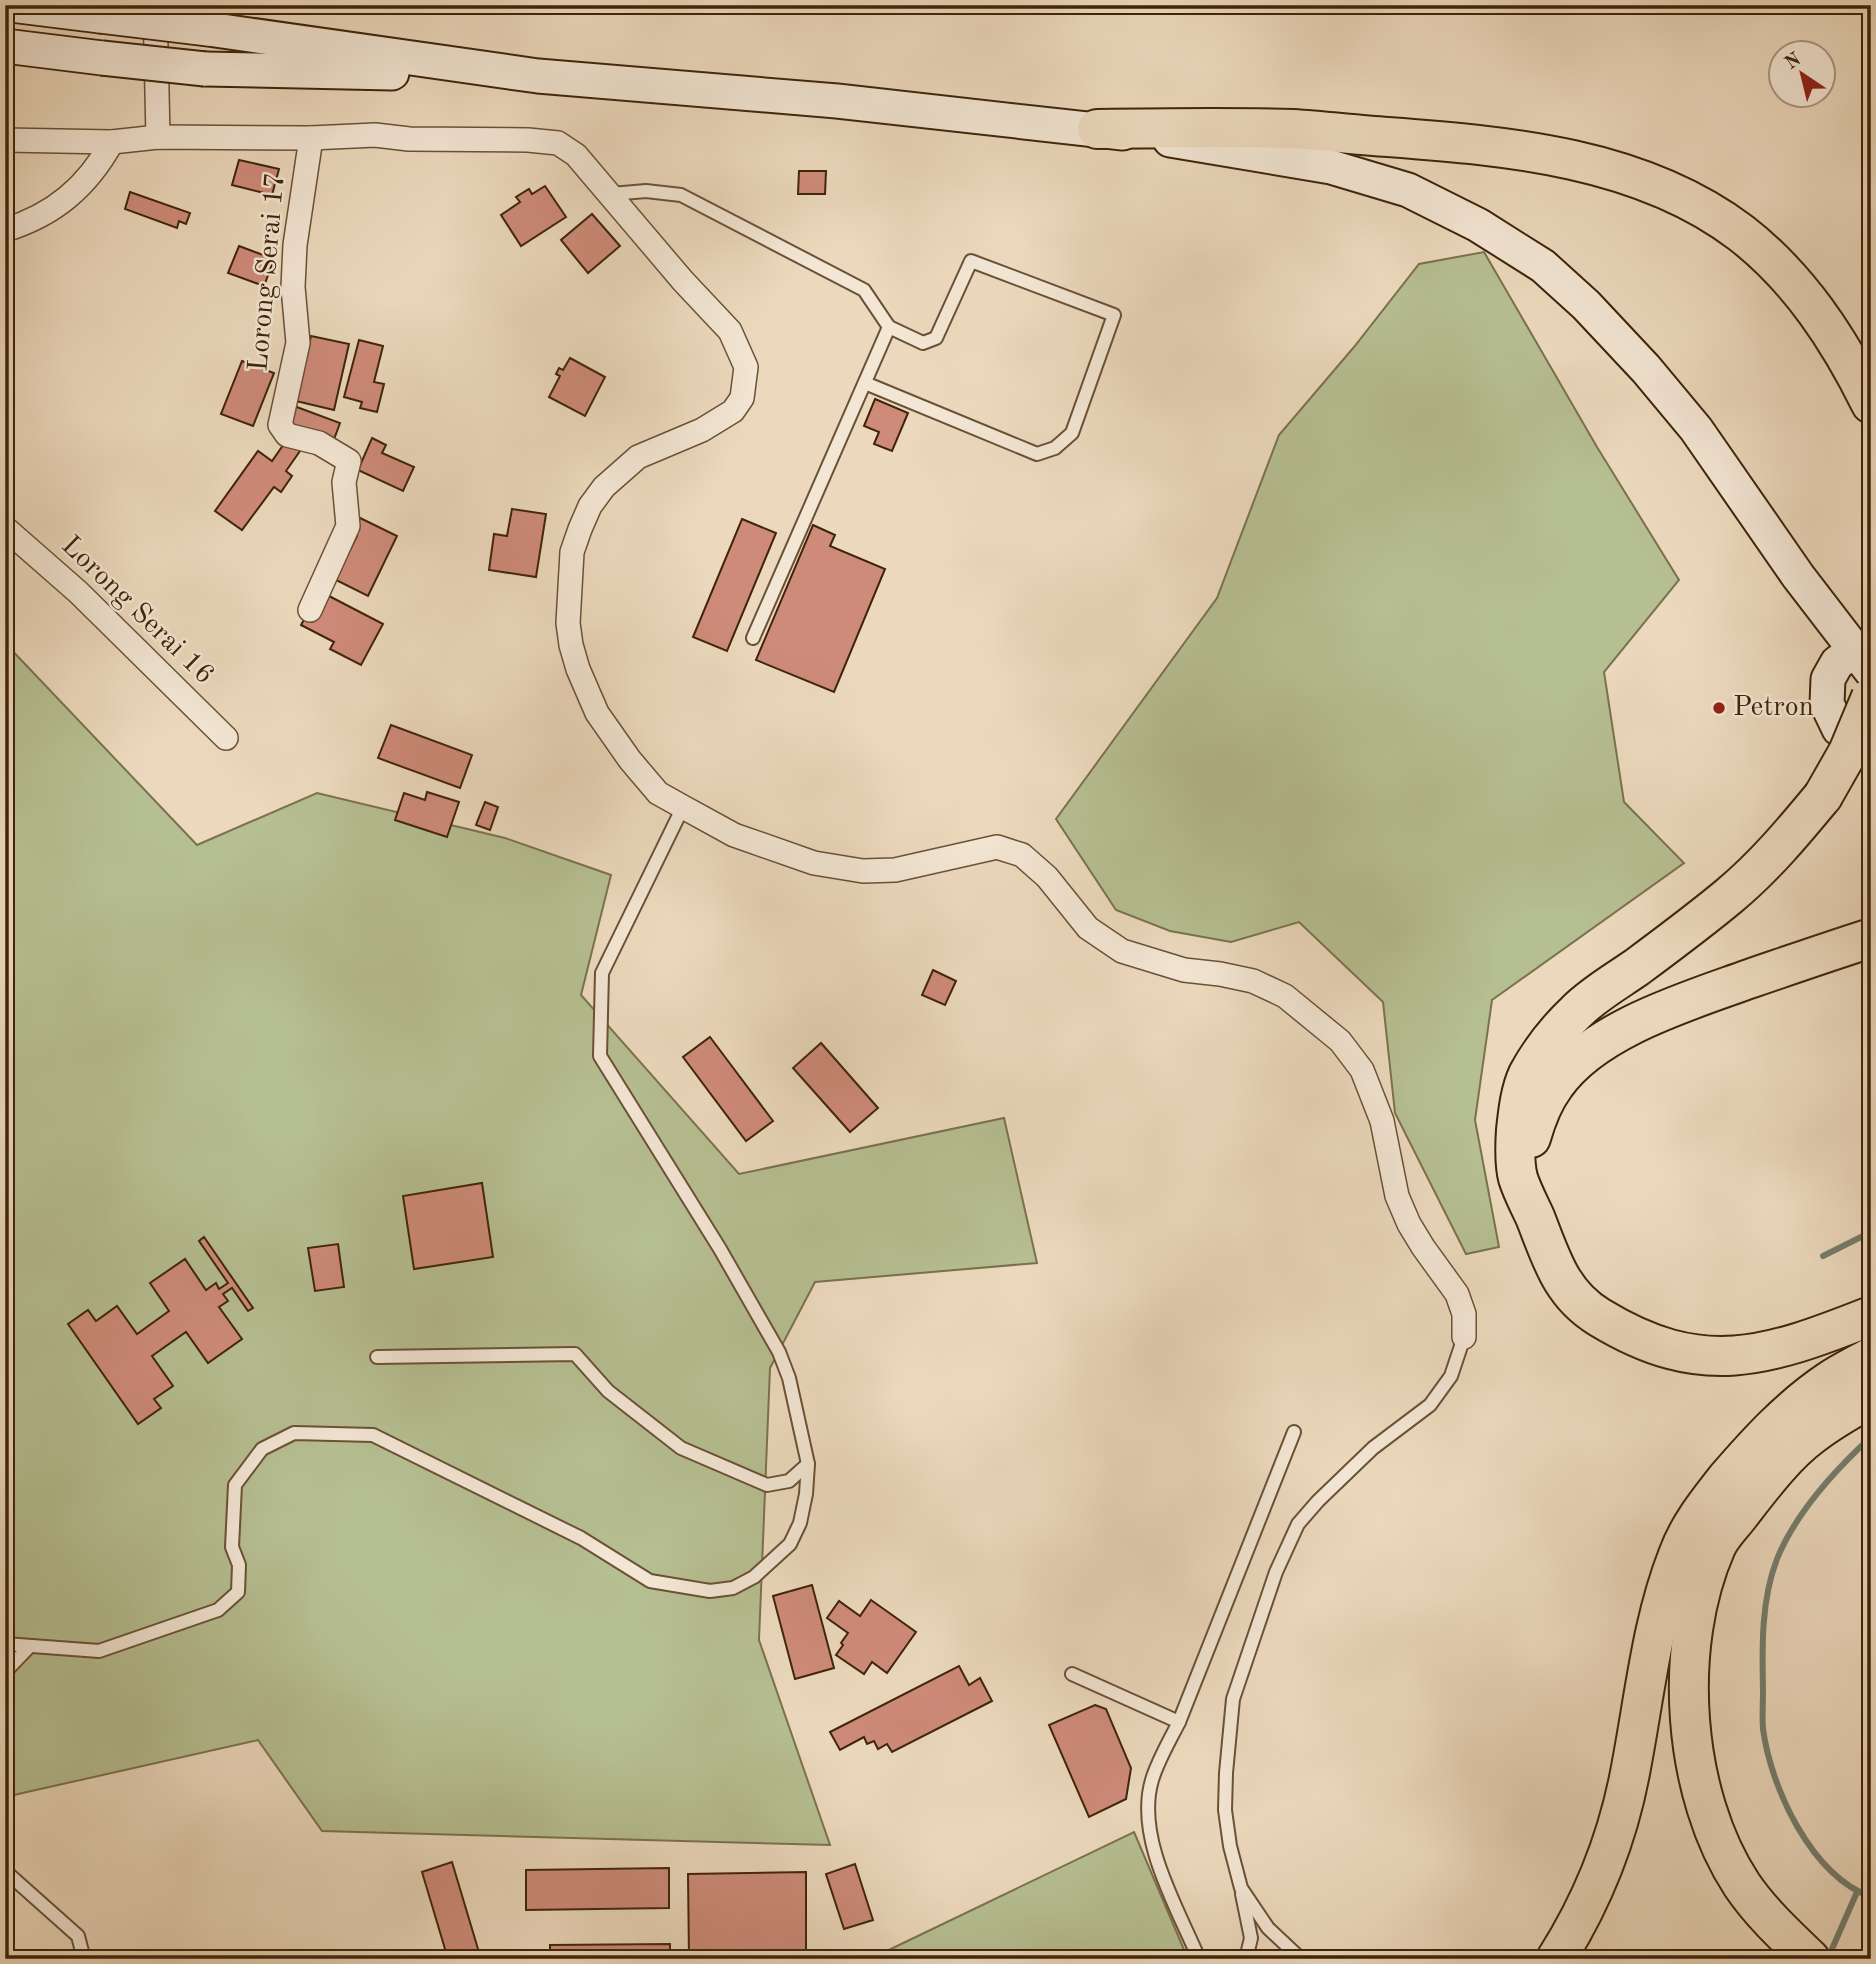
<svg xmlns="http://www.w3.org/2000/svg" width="1876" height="1964" font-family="'Old Standard TT',serif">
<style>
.green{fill:#b6bf92;stroke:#7a724e;stroke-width:2}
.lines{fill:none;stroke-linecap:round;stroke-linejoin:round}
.stream{stroke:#757e6e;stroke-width:6}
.building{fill:#cf8b7a;stroke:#3e2409;stroke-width:2}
.lane-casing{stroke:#6a5136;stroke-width:16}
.street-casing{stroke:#6a5136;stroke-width:26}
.secondary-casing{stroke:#3e2409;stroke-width:37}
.highway-casing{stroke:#3e2409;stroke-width:42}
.lane{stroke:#f3e6d4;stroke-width:12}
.street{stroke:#f3e6d4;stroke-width:23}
.secondary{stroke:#f3e6d4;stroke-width:33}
.highway{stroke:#ecd9bd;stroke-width:38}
.secondary-bridge-casing{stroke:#3e2409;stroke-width:37;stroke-linecap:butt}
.highway-bridge-casing{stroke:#3e2409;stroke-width:42;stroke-linecap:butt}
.secondary-bridge{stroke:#f3e6d4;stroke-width:33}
.highway-bridge{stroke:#ecd9bd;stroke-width:38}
.poi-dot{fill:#8f2418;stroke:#f3e6d4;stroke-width:2.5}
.labels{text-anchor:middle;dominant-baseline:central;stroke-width:5;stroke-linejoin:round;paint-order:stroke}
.street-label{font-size:28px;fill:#3e2409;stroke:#f3e6d4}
.poi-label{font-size:28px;fill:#3e2409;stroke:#f3e6d4;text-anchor:start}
</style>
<rect width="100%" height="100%" fill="#ecd9bd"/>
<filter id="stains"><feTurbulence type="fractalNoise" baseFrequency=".00286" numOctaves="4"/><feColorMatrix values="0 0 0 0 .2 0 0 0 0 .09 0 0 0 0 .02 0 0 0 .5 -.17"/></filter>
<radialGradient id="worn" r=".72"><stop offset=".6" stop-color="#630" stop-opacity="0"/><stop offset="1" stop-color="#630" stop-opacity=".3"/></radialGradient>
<g class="green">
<path d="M 1484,252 L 1597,447 L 1679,580 L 1604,672 L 1624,802 L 1684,863 L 1492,1000 L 1475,1120 L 1499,1247 L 1466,1254 L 1395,1113 L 1383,1002 L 1299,922 L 1231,942 L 1170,931 L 1116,910 L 1056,819 L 1217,598 L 1279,435 L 1354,347 L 1419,264 Z"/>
<path d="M 5,643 L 197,845 L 317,793 L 505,838 L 611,875 L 581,995 L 739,1174 L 1004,1118 L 1037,1263 L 815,1282 L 770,1368 L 759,1640 L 830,1845 L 322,1831 L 258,1740 L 5,1797 Z"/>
<path d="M 1134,1832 L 1188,1959 L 870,1959 Z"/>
</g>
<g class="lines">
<g class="stream">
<path d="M 1823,1256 L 1871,1232"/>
<path d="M 1871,1437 C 1834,1471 1796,1512 1777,1559 C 1761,1600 1762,1648 1763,1691 C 1763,1703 1762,1716 1763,1729 C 1771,1788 1811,1875 1871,1897"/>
<path d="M 1832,1949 L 1857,1892"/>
</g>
</g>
<g class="building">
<path d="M 239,160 L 279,169 L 272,195 L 232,185 Z"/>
<path d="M 799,171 L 826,171 L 825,194 L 798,194 Z"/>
<path d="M 545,186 L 566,217 L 521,246 L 501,215 L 520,202 L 516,197 L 529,189 L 532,194 Z"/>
<path d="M 130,192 L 190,213 L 186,224 L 179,221 L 177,228 L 125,209 Z"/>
<path d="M 592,214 L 620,246 L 588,273 L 561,240 Z"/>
<path d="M 239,246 L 274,259 L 264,286 L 228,273 Z"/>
<path d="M 311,336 L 349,344 L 334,410 L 296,401 Z"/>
<path d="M 359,340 L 383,346 L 374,382 L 384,384 L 377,412 L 360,408 L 362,402 L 344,397 Z"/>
<path d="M 570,358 L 605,377 L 585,416 L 549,397 L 560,376 L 556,374 L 559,368 L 563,370 Z"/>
<path d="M 242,361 L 274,373 L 253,426 L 221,414 Z"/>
<path d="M 875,399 L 908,413 L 892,451 L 874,444 L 879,432 L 864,426 Z"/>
<path d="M 294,406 L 340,423 L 333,442 L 287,425 Z"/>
<path d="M 372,438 L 386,445 L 382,453 L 414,467 L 403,491 L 358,470 Z"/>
<path d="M 286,441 L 300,451 L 286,471 L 292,476 L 281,492 L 274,487 L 242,530 L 215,511 L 258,451 L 272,461 Z"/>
<path d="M 512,509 L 546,514 L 536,577 L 489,570 L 494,534 L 507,536 Z"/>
<path d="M 356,516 L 397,536 L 368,596 L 328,576 L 346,558 L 357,536 L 348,533 Z"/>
<path d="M 742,519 L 776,533 L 727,651 L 693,637 Z"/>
<path d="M 813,525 L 835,535 L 830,546 L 885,569 L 834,692 L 756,660 Z"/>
<path d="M 329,596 L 383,624 L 361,665 L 330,649 L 334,642 L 301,625 L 308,612 L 318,617 Z"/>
<path d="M 391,725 L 472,755 L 460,788 L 378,758 Z"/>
<path d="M 427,792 L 459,802 L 447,837 L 395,820 L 404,793 L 425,800 Z"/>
<path d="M 485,802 L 498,807 L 490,830 L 476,825 Z"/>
<path d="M 933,970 L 956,981 L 945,1005 L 922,995 Z"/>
<path d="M 710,1037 L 773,1121 L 746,1141 L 683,1057 Z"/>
<path d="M 821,1043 L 878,1108 L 850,1132 L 793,1068 Z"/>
<path d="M 482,1183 L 493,1257 L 414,1269 L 403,1196 Z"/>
<path d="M 204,1237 L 253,1308 L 248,1311 L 232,1288 L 223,1294 L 228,1301 L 219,1307 L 242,1339 L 208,1363 L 186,1332 L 152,1356 L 173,1386 L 154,1399 L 161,1408 L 138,1424 L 68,1324 L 88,1310 L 96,1321 L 117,1306 L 137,1334 L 169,1311 L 150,1283 L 185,1259 L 206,1290 L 216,1283 L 219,1289 L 228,1283 L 199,1241 Z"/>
<path d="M 338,1244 L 344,1287 L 315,1291 L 308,1248 Z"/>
<path d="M 812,1585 L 834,1668 L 795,1679 L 773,1596 Z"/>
<path d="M 871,1600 L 916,1632 L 887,1673 L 872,1662 L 864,1674 L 836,1655 L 843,1645 L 841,1643 L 848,1633 L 827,1618 L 839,1601 L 860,1616 Z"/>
<path d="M 959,1666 L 969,1685 L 980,1678 L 992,1701 L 892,1752 L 887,1744 L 878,1749 L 874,1741 L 867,1744 L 864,1737 L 840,1750 L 830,1732 Z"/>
<path d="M 1095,1705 L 1106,1709 L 1131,1768 L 1126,1799 L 1089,1817 L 1049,1725 Z"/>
<path d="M 452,1862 L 481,1959 L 448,1959 L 422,1872 Z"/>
<path d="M 855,1864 L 873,1920 L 844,1929 L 826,1874 Z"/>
<path d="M 669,1868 L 669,1908 L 526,1910 L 526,1870 Z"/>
<path d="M 806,1872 L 806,1959 L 689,1959 L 688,1874 Z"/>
<path d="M 670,1944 L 670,1959 L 550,1959 L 550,1945 Z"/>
</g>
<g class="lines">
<defs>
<g id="lane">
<path d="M 611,194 L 646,191 L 681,195 L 864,290 L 889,327 L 753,638"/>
<path d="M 865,383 L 1037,454 L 1055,448 L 1072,433 L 1114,315 L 971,261 L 936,338 L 923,343 L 889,327"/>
<path d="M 377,1357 L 575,1354 L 608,1391 L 681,1448 L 767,1485 L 789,1481 L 808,1464"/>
<path d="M 5,1644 L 99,1651 L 218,1610 L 238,1592 L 239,1565 L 232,1547 L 235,1485 L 262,1449 L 294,1433 L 373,1435 L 581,1538 L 650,1581 L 710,1591 L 733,1588 L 754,1577 L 790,1544 L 800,1523 L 806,1494 L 808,1464 L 789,1378 L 779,1352 L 720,1249 L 600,1056 L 602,973 L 683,807"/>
<path d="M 5,1672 L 30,1646"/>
<path d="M 1072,1674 L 1179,1722 C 1170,1740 1158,1760 1152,1780 C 1135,1837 1177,1907 1199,1959"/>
<path d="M 1179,1722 L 1294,1432"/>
<path d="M 5,1871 L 78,1936 L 84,1959"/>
<path d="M 1242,1894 L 1251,1938 L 1246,1959"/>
<path d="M 1301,1959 L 1268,1928 L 1241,1888 L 1230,1846 L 1225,1810 L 1226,1773 L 1233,1699 L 1276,1572 L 1298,1524 L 1318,1501 L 1373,1448 L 1430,1405 L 1451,1376 L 1464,1337"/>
</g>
<g id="street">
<path d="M 155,5 L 158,137"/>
<path d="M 5,140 L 112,142 L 158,137 L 311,138 L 375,135 L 409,139 L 528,140 L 558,143 L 576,155 L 683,281 L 730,331 L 746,367 L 742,398 L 733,411 L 702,430 L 638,457 L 604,487 L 590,506 L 580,529 L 572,552 L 568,623 L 571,645 L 578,669 L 597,713 L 630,760 L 658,793 L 683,807 L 734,835 L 814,863 L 863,871 L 895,870 L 997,847 L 1022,855 L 1047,877 L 1088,928 L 1122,951 L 1184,970 L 1220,974 L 1253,981 L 1285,996 L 1340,1041 L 1362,1070 L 1382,1121 L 1397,1196 L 1409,1224 L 1423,1247 L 1457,1294 L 1464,1314 L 1464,1337"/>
<path d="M 5,230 C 54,215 87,187 112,142"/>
<path d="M 5,528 L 78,592 L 226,738"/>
<path d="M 310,610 L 348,526 L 344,482 L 349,461 L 319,443 L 287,435 L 280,425 L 298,343 L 293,287 L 295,245 L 311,138"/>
</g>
<g id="secondary">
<path d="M 11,5 L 100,16"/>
<path d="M 208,29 L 538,76 L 837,101 L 1123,133"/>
<path d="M 5,46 L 102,58"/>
<path d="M 205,69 L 392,73"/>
<path d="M 1170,140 L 1331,167 L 1408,190 L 1478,225 L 1543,266 L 1586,305 L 1646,369 L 1696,429 L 1798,576 L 1871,671"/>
<path d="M 1855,650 L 1837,663 L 1828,679 L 1827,704 L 1839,729 L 1871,750"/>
</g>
<g id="highway">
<path d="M 1097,129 C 1162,128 1228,127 1293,129 C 1325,131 1356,135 1388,137 C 1508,146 1641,157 1741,233 C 1799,278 1839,339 1871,404"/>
<path d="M 1823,796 C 1794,831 1765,866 1729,896 C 1699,921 1668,944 1637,967 C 1617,981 1594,994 1577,1011 C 1559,1028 1540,1052 1528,1074 C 1520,1091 1518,1112 1516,1130 C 1515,1145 1514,1163 1518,1178 C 1522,1191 1529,1204 1535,1217 C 1551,1257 1560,1293 1599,1317 C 1702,1380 1767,1357 1871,1316"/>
<path d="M 1531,1138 C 1536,1120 1543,1101 1555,1085 C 1594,1029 1688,1001 1749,979 C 1790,965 1830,951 1871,938"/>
<path d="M 1556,1959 C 1594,1899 1620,1832 1632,1762 C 1645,1693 1652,1621 1678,1555 C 1688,1527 1707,1503 1726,1479 C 1757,1443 1789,1408 1829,1381 C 1842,1372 1857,1365 1871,1357"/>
<path d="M 1810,1959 C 1786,1936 1761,1913 1742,1885 C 1682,1794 1672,1647 1716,1547 C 1721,1535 1733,1524 1741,1513 C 1762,1486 1785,1455 1812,1435 C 1830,1421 1851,1409 1871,1398"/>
</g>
</defs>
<use href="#lane" class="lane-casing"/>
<use href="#street" class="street-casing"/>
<use href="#secondary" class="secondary-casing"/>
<use href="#highway" class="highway-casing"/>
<use href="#lane" class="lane"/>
<use href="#street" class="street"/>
<use href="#secondary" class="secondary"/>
<use href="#highway" class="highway"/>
<defs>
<g id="secondary-bridge">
<path d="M 100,16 L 208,29"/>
<path d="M 102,58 L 205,69"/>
</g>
<path id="highway-bridge" d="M 1823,796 L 1848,752 L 1871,697"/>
</defs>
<use href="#secondary-bridge" class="secondary-bridge-casing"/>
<use href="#highway-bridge" class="highway-bridge-casing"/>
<use href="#secondary-bridge" class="secondary-bridge"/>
<use href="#highway-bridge" class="highway-bridge"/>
</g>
<circle class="poi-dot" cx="1719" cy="708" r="7"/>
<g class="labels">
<g class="street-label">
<text transform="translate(268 272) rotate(-85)">Lorong Serai 17</text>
<text transform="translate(137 611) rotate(44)">Lorong Serai 16</text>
</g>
<g class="poi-label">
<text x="1733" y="708">Petron</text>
</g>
</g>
<rect width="1876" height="1964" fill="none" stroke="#ecd9bd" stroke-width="28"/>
<rect x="7" y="7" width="1862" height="1950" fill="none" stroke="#3e2409" stroke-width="3.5"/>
<rect x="14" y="14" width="1848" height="1936" fill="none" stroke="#3e2409" stroke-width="2"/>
<g transform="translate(1802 74) rotate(325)"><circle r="33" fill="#f3e6d4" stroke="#ab9883" stroke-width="2"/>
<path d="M0-5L12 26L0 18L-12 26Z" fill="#8f2418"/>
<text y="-10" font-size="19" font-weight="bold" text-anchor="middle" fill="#3e2409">N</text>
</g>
<rect width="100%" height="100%" filter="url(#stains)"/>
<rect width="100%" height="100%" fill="url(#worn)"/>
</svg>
